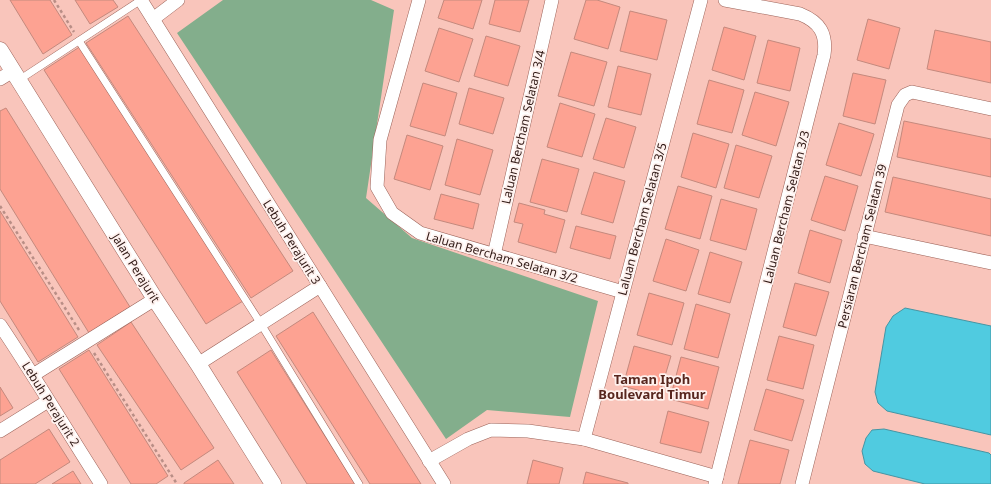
<svg xmlns="http://www.w3.org/2000/svg" width="991" height="484" font-family="'Noto Sans',sans-serif">
<style>
.green{fill:#83ae8c}
.water{fill:#50cbe0;stroke:#4695a3}
.building{fill:#fda292;stroke:#c4897d}
.lines{fill:none;stroke-linecap:round;stroke-linejoin:round}
.service-casing{stroke:#9c6359;stroke-width:8}
.minor-casing{stroke:#9c6359;stroke-width:14}
.tertiary-casing{stroke:#9c6359;stroke-width:17}
.path{stroke:#b98e86;stroke-width:2.5;stroke-dasharray:3 3;stroke-linecap:butt}
.service{stroke:#fff;stroke-width:7}
.minor{stroke:#fff;stroke-width:13}
.tertiary{stroke:#fff;stroke-width:16}
.labels{text-anchor:middle;dominant-baseline:central;stroke-width:3.5;stroke-linejoin:round;paint-order:stroke}
.street-label{font-size:12px;fill:#2f1814;stroke:#fef1ee}
.neighbourhood-label{font-size:13px;font-weight:bold;fill:#58261e;stroke:#fef1ee}
</style>
<rect width="100%" height="100%" fill="#f9c5bb"/>
<path class="green" d="M 223,0 L 371,0 L 394,10 L 366,198 L 412,238 L 598,301 L 570,417 L 487,410 L 446,439 L 177,33 Z"/>
<g class="water">
<path d="M 905,308 L 991,326 L 991,435 L 887,411 L 878,403 L 875,392 L 886,327 L 893,316 Z"/>
<path d="M 884,429 L 989,453 L 991,455 L 991,484 L 925,484 L 873,471 L 865,464 L 862,451 L 866,438 L 872,430 Z"/>
</g>
<g class="building">
<path d="M 10,0 L 50,0 L 72,35 L 43,54 Z"/>
<path d="M 75,0 L 113,0 L 118,7 L 90,24 Z"/>
<path d="M 444,0 L 482,0 L 473,29 L 438,18 Z"/>
<path d="M 495,0 L 529,0 L 520,32 L 489,24 Z"/>
<path d="M 586,0 L 597,0 L 620,7 L 608,49 L 574,39 Z"/>
<path d="M 630,11 L 667,20 L 657,60 L 620,51 Z"/>
<path d="M 128,16 L 293,271 L 251,298 L 86,43 Z"/>
<path d="M 868,19 L 900,28 L 889,69 L 857,60 Z"/>
<path d="M 724,27 L 756,36 L 744,80 L 712,70 Z"/>
<path d="M 439,28 L 473,39 L 459,82 L 425,71 Z"/>
<path d="M 935,30 L 991,42 L 991,83 L 927,69 Z"/>
<path d="M 486,36 L 520,46 L 508,86 L 474,76 Z"/>
<path d="M 768,40 L 800,48 L 790,91 L 757,83 Z"/>
<path d="M 81,46 L 243,301 L 206,324 L 44,70 Z"/>
<path d="M 571,52 L 607,62 L 594,106 L 558,96 Z"/>
<path d="M 618,66 L 651,74 L 641,115 L 608,107 Z"/>
<path d="M 853,73 L 886,80 L 875,124 L 843,116 Z"/>
<path d="M 709,80 L 744,90 L 732,133 L 697,124 Z"/>
<path d="M 423,83 L 457,93 L 445,136 L 410,126 Z"/>
<path d="M 469,88 L 504,98 L 493,134 L 459,124 Z"/>
<path d="M 755,92 L 789,102 L 776,146 L 742,135 Z"/>
<path d="M 560,103 L 595,114 L 582,157 L 547,147 Z"/>
<path d="M 6,108 L 130,307 L 89,333 L 0,189 L 0,111 Z"/>
<path d="M 606,118 L 636,127 L 624,168 L 593,159 Z"/>
<path d="M 904,121 L 991,139 L 991,177 L 897,157 Z"/>
<path d="M 839,123 L 874,134 L 861,176 L 826,165 Z"/>
<path d="M 693,133 L 729,144 L 716,188 L 681,177 Z"/>
<path d="M 407,135 L 443,146 L 430,190 L 394,179 Z"/>
<path d="M 457,139 L 493,150 L 480,195 L 445,185 Z"/>
<path d="M 736,145 L 772,156 L 759,198 L 724,188 Z"/>
<path d="M 542,159 L 579,169 L 567,212 L 530,202 Z"/>
<path d="M 594,172 L 625,181 L 613,223 L 581,214 Z"/>
<path d="M 825,176 L 858,186 L 845,231 L 811,220 Z"/>
<path d="M 893,177 L 991,199 L 991,236 L 885,212 Z"/>
<path d="M 678,186 L 712,196 L 700,239 L 665,229 Z"/>
<path d="M 441,194 L 479,204 L 473,229 L 434,219 Z"/>
<path d="M 721,199 L 757,209 L 746,250 L 710,240 Z"/>
<path d="M 519,203 L 545,210 L 544,214 L 565,220 L 556,253 L 518,242 L 523,224 L 514,222 Z"/>
<path d="M 0,211 L 78,337 L 38,362 L 0,301 Z"/>
<path d="M 576,226 L 616,236 L 610,259 L 570,248 Z"/>
<path d="M 810,230 L 842,240 L 830,283 L 798,273 Z"/>
<path d="M 666,239 L 699,250 L 686,291 L 653,281 Z"/>
<path d="M 710,252 L 742,262 L 730,303 L 698,294 Z"/>
<path d="M 795,283 L 829,292 L 816,336 L 783,327 Z"/>
<path d="M 649,293 L 684,303 L 672,345 L 637,335 Z"/>
<path d="M 696,304 L 730,314 L 718,358 L 684,349 Z"/>
<path d="M 313,312 L 421,484 L 370,484 L 276,336 Z"/>
<path d="M 131,322 L 214,448 L 181,470 L 97,345 Z"/>
<path d="M 779,336 L 814,345 L 803,389 L 767,380 Z"/>
<path d="M 634,346 L 671,356 L 659,396 L 623,386 Z"/>
<path d="M 89,350 L 168,476 L 156,484 L 131,484 L 59,369 Z"/>
<path d="M 271,350 L 355,484 L 307,484 L 237,372 Z"/>
<path d="M 681,357 L 719,367 L 708,409 L 670,399 Z"/>
<path d="M 0,387 L 13,408 L 0,416 Z"/>
<path d="M 766,389 L 804,400 L 792,441 L 754,430 Z"/>
<path d="M 668,411 L 709,422 L 701,453 L 660,443 Z"/>
<path d="M 49,429 L 70,462 L 35,484 L 0,484 L 0,460 Z"/>
<path d="M 750,440 L 789,450 L 780,484 L 738,484 Z"/>
<path d="M 218,460 L 234,484 L 184,484 L 184,483 Z"/>
<path d="M 533,460 L 563,468 L 559,484 L 527,484 Z"/>
<path d="M 73,471 L 81,484 L 52,484 Z"/>
<path d="M 586,472 L 628,483 L 628,484 L 583,484 Z"/>
</g>
<g class="lines">
<defs>
<g id="service">
<path d="M 79,41 L 261,324 L 359,484"/>
<path d="M 19,80 L 141,0"/>
</g>
<g id="minor">
<path d="M 141,0 L 444,484"/>
<path d="M 419,0 L 380,140 L 377,187 L 392,213 L 420,233 L 623,292"/>
<path d="M 153,19 L 178,0"/>
<path d="M 0,79 L 13,71"/>
<path d="M 864,236 L 991,263"/>
<path d="M 494,255 L 552,0"/>
<path d="M 0,325 C 35,377 67,431 101,484"/>
<path d="M 198,364 L 320,286"/>
<path d="M 33,375 L 155,299"/>
<path d="M 0,431 L 48,401"/>
<path d="M 584,439 L 701,0"/>
<path d="M 429,461 L 468,439 L 491,430 L 528,431 L 584,439 L 717,477"/>
<path d="M 715,484 L 824,55 C 827,34 820,22 800,14 L 725,0"/>
<path d="M 802,484 L 898,105 L 905,95 L 912,92 L 991,109"/>
</g>
<path id="tertiary" d="M 0,50 L 155,299 L 198,364 L 273,484"/>
</defs>
<use href="#service" class="service-casing"/>
<use href="#minor" class="minor-casing"/>
<use href="#tertiary" class="tertiary-casing"/>
<g class="path">
<path d="M 54,0 L 74,32"/>
<path d="M 0,206 L 79,330"/>
<path d="M 94,353 L 177,484"/>
</g>
<use href="#service" class="service"/>
<use href="#minor" class="minor"/>
<use href="#tertiary" class="tertiary"/>
</g>
<g class="labels">
<g class="street-label">
<text transform="translate(523 127) rotate(-77)">Laluan Bercham Selatan 3/4</text>
<text transform="translate(786 207) rotate(-76)">Laluan Bercham Selatan 3/3</text>
<text transform="translate(642 219) rotate(-75)">Laluan Bercham Selatan 3/5</text>
<text transform="translate(292 242) rotate(58)">Lebuh Perajurit 3</text>
<text transform="translate(862 246) rotate(-76)">Persiaran Bercham Selatan 39</text>
<text transform="translate(502 257) rotate(16)">Laluan Bercham Selatan 3/2</text>
<text transform="translate(136 268) rotate(58)">Jalan Perajurit</text>
<text transform="translate(51 404) rotate(58)">Lebuh Perajurit 2</text>
</g>
<g class="neighbourhood-label">
<text x="652" y="379">Taman Ipoh<tspan x="652" dy="15">Boulevard Timur</tspan></text>
</g>
</g>
</svg>
